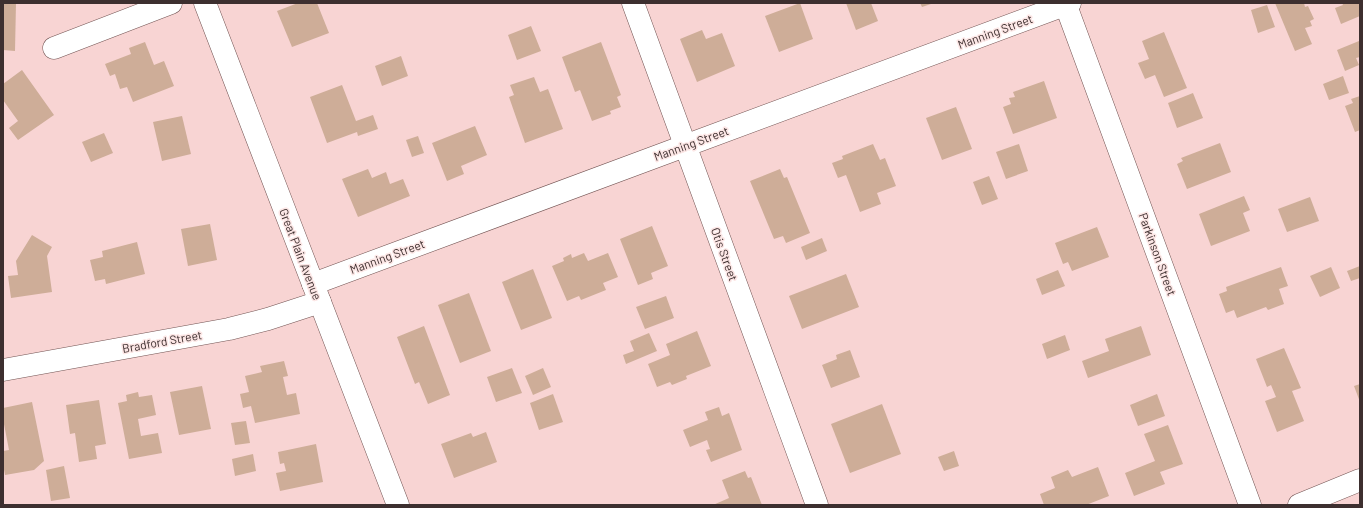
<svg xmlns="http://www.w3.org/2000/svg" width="1363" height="508" font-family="Barlow,sans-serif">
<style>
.building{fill:#cead98}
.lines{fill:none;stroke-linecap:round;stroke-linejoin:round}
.minor-casing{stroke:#735554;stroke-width:23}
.major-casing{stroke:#735554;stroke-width:23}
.minor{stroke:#fff;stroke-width:22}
.major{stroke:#fff;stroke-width:22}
.labels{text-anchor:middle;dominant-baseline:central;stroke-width:3;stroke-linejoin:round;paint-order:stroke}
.street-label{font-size:12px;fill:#3d2f2f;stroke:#fce6e5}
</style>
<rect width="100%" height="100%" fill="#f8d4d3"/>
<g class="building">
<path d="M 3,3 L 16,3 L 15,51 L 3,50 Z"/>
<path d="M 298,3 L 317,3 L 329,33 L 292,47 L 277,11 Z"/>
<path d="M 800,3 L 813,39 L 779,52 L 765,16 Z"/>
<path d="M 846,3 L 871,3 L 878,21 L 856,30 Z"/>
<path d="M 920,3 L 934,3 L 922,7 Z"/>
<path d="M 1275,3 L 1304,3 L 1305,7 L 1308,6 L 1314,19 L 1310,21 L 1312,26 L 1305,28 L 1312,44 L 1295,51 Z"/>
<path d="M 1342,3 L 1360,3 L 1360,16 L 1341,24 L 1335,8 L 1343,5 Z"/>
<path d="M 1267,5 L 1275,27 L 1258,33 L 1251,10 Z"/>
<path d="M 531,26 L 541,51 L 517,60 L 508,35 Z"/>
<path d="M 702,30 L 706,39 L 722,33 L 735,66 L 697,82 L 680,39 Z"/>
<path d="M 1164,32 L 1187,88 L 1164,97 L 1155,75 L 1145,79 L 1138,63 L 1149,59 L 1142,41 Z"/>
<path d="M 1359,41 L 1360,57 L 1356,58 L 1359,65 L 1345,71 L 1337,50 Z"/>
<path d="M 145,42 L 154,65 L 164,61 L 174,86 L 133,102 L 127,87 L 120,89 L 115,74 L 110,76 L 105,64 L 131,54 L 129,48 Z"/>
<path d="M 601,42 L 621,95 L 617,97 L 621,107 L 610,111 L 611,114 L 592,121 L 580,90 L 575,92 L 562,57 Z"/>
<path d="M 401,56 L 408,76 L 382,86 L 375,66 Z"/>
<path d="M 22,70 L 54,115 L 18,140 L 9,128 L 18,121 L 3,100 L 3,84 Z"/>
<path d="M 1343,76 L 1349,93 L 1329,100 L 1323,84 Z"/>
<path d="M 534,77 L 540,92 L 548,89 L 563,129 L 525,143 L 509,97 L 514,95 L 510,85 Z"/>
<path d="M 1044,81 L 1057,118 L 1013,134 L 1003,107 L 1011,104 L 1009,98 L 1015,97 L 1013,92 Z"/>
<path d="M 342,85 L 356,121 L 373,115 L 378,129 L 358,136 L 357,132 L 327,143 L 310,97 Z"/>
<path d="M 1193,93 L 1203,118 L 1177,128 L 1168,103 Z"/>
<path d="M 1360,96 L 1360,130 L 1355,132 L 1345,106 L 1353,103 L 1351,99 Z"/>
<path d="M 956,107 L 972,149 L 942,160 L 926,118 Z"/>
<path d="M 182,116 L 191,154 L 162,161 L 153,122 Z"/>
<path d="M 475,126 L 487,155 L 461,166 L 464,174 L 447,181 L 432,143 Z"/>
<path d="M 104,133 L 113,153 L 91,162 L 82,142 Z"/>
<path d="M 418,136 L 424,153 L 412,157 L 406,140 Z"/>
<path d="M 1220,143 L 1231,172 L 1187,189 L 1177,164 L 1183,161 L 1181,158 Z"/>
<path d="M 873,144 L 880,160 L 885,158 L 896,186 L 877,193 L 881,204 L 860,212 L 846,175 L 838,178 L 832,163 L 843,159 L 842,156 Z"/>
<path d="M 1019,144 L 1028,171 L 1006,179 L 996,152 Z"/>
<path d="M 368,169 L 372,178 L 386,172 L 390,184 L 403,179 L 410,196 L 358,217 L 342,179 Z"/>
<path d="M 780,169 L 784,178 L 787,177 L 810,233 L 786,243 L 783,236 L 774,239 L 750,181 Z"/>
<path d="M 989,176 L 998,199 L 982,205 L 973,182 Z"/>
<path d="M 1244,196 L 1250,210 L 1243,213 L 1250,231 L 1211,246 L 1199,214 Z"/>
<path d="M 1310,197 L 1319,221 L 1287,232 L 1278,209 Z"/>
<path d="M 210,224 L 217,260 L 188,266 L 181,229 Z"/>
<path d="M 652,226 L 668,266 L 651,273 L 653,279 L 638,285 L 620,239 Z"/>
<path d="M 1097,227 L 1109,257 L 1072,271 L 1068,262 L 1063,264 L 1055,243 Z"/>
<path d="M 32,235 L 52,247 L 47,256 L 52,292 L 11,298 L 8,276 L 18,275 L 16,261 Z"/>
<path d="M 822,238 L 827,251 L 806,260 L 801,247 Z"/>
<path d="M 137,242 L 145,274 L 106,284 L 105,279 L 95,281 L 90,260 L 103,257 L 102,251 Z"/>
<path d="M 584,253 L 588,261 L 608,253 L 618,277 L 603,283 L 606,290 L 581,300 L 579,296 L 567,301 L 552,266 L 564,261 L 563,258 L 571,254 L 572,258 Z"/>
<path d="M 1360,266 L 1360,278 L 1351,281 L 1347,271 Z"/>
<path d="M 1281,267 L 1288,286 L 1279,289 L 1284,304 L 1268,310 L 1266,307 L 1237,318 L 1234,310 L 1226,313 L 1219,294 L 1227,291 L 1226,287 Z"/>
<path d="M 1331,267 L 1340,288 L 1320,297 L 1310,276 Z"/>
<path d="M 533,269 L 552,318 L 521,330 L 502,282 Z"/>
<path d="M 1058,270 L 1065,286 L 1042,295 L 1036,279 Z"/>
<path d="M 846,274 L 859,307 L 802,329 L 789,296 Z"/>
<path d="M 469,293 L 491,351 L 460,363 L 438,305 Z"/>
<path d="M 666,296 L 674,318 L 645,329 L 636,307 Z"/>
<path d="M 424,326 L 450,395 L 428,404 L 419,382 L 415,384 L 397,337 Z"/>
<path d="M 1141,326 L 1151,355 L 1088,378 L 1082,361 L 1109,351 L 1105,339 Z"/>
<path d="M 697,331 L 711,366 L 686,376 L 687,379 L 672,385 L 670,382 L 657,387 L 648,364 L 670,355 L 666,344 Z"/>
<path d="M 649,333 L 657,351 L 626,364 L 623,355 L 634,351 L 630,341 Z"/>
<path d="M 1065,335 L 1070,350 L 1047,359 L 1042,344 Z"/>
<path d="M 1284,348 L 1301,388 L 1292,391 L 1304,421 L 1277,432 L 1265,401 L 1276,397 L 1271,385 L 1267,387 L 1256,359 Z"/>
<path d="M 850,350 L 860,377 L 831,388 L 822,365 L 837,359 L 836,355 Z"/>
<path d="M 284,361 L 288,376 L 283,377 L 287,395 L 296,393 L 300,414 L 255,423 L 251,406 L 243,408 L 240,394 L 249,392 L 245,376 L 262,372 L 260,366 Z"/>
<path d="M 512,368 L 522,393 L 496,402 L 487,377 Z"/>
<path d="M 543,368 L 551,387 L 533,395 L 525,376 Z"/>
<path d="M 1360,384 L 1360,402 L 1354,386 Z"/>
<path d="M 202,386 L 211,429 L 179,435 L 170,392 Z"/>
<path d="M 138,392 L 139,397 L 152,395 L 156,415 L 138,419 L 141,436 L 158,433 L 162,453 L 129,459 L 118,403 L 127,401 L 126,395 Z"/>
<path d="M 553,394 L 563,422 L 539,430 L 530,403 Z"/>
<path d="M 1157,394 L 1165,416 L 1138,426 L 1130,405 Z"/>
<path d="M 99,400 L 106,444 L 95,446 L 97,459 L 79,462 L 75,433 L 70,434 L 66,405 Z"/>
<path d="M 32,402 L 44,461 L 34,470 L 5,475 L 3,464 L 3,451 L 9,450 L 3,419 L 3,408 Z"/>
<path d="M 882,404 L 901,454 L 850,473 L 831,424 Z"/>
<path d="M 719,407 L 722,416 L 729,413 L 742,450 L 711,462 L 706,450 L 710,449 L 707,440 L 690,447 L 683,430 L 708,420 L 705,412 Z"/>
<path d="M 246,421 L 250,443 L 235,445 L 231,423 Z"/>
<path d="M 1168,425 L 1183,464 L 1160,472 L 1165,484 L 1134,496 L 1125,473 L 1155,461 L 1144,434 Z"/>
<path d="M 486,432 L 497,462 L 454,478 L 441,444 L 471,433 L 473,437 Z"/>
<path d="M 316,444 L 323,482 L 280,491 L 276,473 L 286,471 L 284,463 L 280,464 L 278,452 Z"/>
<path d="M 954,451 L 959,466 L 944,471 L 938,457 Z"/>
<path d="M 253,454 L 256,471 L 235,476 L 232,459 Z"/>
<path d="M 64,466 L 70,498 L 51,501 L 46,470 Z"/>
<path d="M 1098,467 L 1109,496 L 1086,505 L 1044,505 L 1040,494 L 1055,488 L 1051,477 L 1068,470 L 1072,477 Z"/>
<path d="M 745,471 L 748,478 L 751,477 L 762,505 L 713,505 L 729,498 L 722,480 Z"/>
</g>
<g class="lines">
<defs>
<g id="minor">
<path d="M 633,3 L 817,505"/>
<path d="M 1065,3 L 1250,505"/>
<path d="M 54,48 L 171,3"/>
<path d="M 313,284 L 1070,3"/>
<path d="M 3,370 L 229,329 L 268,319 L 320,302"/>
<path d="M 1299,505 L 1360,480"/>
</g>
<path id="major" d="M 205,3 L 398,505"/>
</defs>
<use href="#minor" class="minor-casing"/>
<use href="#major" class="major-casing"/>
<use href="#minor" class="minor"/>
<use href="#major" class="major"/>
</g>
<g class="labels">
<g class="street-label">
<text transform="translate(995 31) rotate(-20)">Manning Street</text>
<text transform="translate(691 143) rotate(-20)">Manning Street</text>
<text transform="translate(301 254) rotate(69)">Great Plain Avenue</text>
<text transform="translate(725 254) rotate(70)">Otis Street</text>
<text transform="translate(1158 254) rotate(70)">Parkinson Street</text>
<text transform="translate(387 256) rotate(-20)">Manning Street</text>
<text transform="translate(162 341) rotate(-10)">Bradford Street</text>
</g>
</g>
<rect width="1363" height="508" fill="none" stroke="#3d2f2f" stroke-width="8"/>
</svg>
